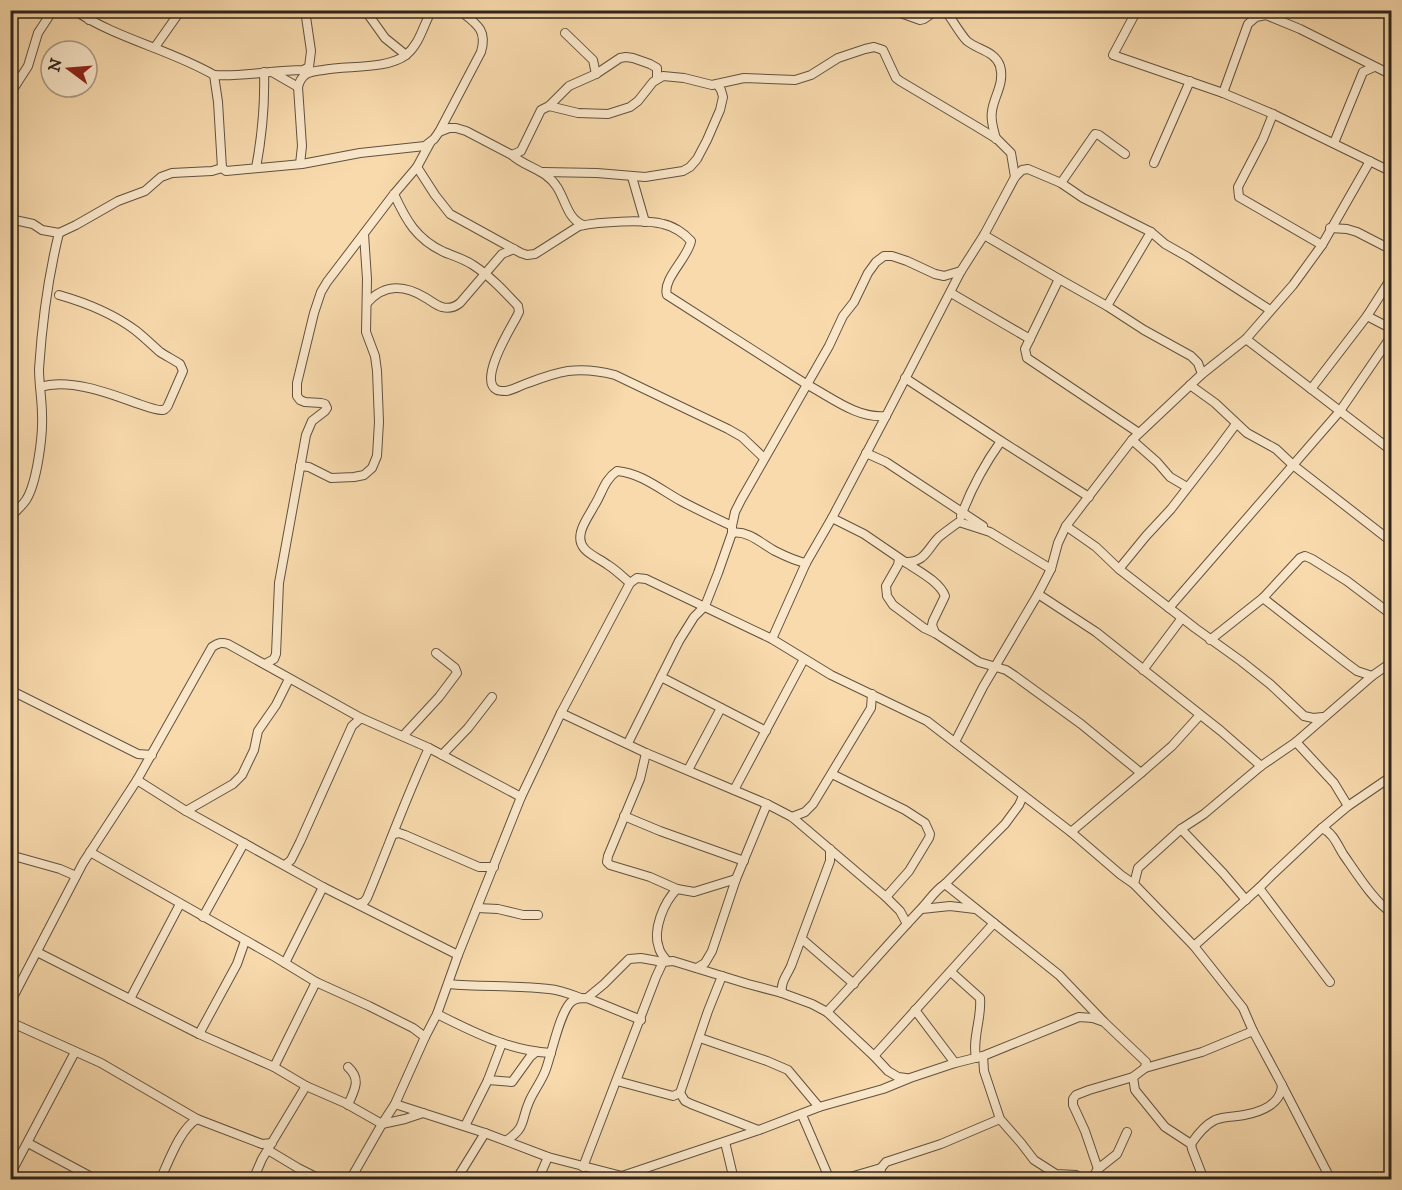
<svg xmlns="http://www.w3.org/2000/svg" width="1402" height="1190" font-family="'IM FELL DW Pica',serif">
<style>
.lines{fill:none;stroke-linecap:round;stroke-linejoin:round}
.minor-casing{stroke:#605240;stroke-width:10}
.minor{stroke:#fae7ca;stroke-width:8}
</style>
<rect width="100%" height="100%" fill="#f8daad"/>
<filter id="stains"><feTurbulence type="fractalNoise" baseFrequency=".00333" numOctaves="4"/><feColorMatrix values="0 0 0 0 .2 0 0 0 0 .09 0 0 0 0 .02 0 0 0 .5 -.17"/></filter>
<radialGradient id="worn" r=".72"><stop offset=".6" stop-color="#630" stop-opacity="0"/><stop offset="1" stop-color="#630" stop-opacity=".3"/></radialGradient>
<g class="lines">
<defs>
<g id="minor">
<path d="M 74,10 C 117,39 169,49 214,75 L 218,102 L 222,168"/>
<path d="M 365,10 L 385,38 L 406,55"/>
<path d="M 892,10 L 920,20 L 924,19 L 937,10"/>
<path d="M 945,10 C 952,19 960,34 967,41 C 978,50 995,51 1000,66 C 1005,83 994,96 992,111 C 990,121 994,130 996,139"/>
<path d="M 1137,10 L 1113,55 L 1223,93 L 1273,114 L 1392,172"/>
<path d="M 89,20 L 94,10"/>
<path d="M 565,33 L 593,60 L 596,74"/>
<path d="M 155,47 L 181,10"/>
<path d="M 272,72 L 298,87"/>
<path d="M 214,75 C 243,77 273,70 303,70 L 309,67 L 311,51 L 305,10"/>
<path d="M 1223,93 L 1248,24 L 1256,17 L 1266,15 L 1300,29 L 1392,75"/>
<path d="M 10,94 L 28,66 L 38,33 L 53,10"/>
<path d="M 549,106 L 578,113 L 608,114 L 630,107 L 638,101 L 653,82 L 663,76 L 684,78 L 712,85 L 744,78 L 795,80 L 811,75 L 838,58 L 865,49 L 874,47 L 883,50 L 896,78 L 900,81 L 974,125 L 997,139 L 1011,153 L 1015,177"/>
<path d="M 1273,114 L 1263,139 L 1238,187 L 1239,197 L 1322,245"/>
<path d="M 439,132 L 481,52 C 488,29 475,23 459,10"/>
<path d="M 1334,143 L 1363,72 L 1374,67"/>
<path d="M 512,155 C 526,168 546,169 557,187 C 566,201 567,218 583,225"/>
<path d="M 1154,163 L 1190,81"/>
<path d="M 300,164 L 302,146 L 298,87 C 299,83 301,78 305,75 C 310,71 317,71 323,70 C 347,65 386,70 406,55 C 420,44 423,25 432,10"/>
<path d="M 417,167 L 435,195 L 450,214 L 521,253 L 527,255 L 535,254 L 579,226 C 599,222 643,219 663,224 C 673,226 684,233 691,241 C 688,258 662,279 667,295 L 806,384 C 831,397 857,419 886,416"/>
<path d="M 256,168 C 262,136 265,104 264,72"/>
<path d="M 543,172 L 597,173 L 645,177 L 683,171 L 690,167 L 697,159 L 707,140 L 720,110 L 723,97 L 721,90 L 717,84"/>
<path d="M 632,177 L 645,222"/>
<path d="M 1061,183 L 1095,134 L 1099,135 L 1125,154"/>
<path d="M 394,194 C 406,220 416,239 444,252 C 454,256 464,259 473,265 C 490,276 504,291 518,306 L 519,312 L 516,318 C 510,329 478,381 497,390 C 499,391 504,391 506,391 C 513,390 521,385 528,383 C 541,378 555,373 568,371 C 584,369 600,371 615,375 L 728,429 L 742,437 L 764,458"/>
<path d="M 10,219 L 33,224 L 42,230 L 59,233 L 76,225 L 118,201 L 145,191 L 161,177 L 172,173 L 212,171 L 222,168 L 226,171 L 302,164 L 360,153 L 425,146 L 434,139 L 439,132 L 449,128 L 456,128 L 466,131 L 512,155 L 521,151 L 541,110 L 549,106 L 569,86 L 596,74 L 620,58 L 626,57 L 633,58 L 650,64 L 657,68 L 657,78"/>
<path d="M 1330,228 L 1347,229 L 1357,232 L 1392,250"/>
<path d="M 984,235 L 1059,279 L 1107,306 L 1144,330 L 1191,356 L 1198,363 L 1202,374"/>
<path d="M 1059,279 L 1025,349 L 1027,358 L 1139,433"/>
<path d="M 951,293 L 1030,339"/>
<path d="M 367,303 C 385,283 405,285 426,298 C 431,301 437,306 442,307 C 449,309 455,307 460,303 L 502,254 L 514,249"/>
<path d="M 1107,306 L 1151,232"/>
<path d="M 1367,316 L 1392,329"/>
<path d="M 1246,339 L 1392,451"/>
<path d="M 905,378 L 1001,441 L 1089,497"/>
<path d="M 1190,385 L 1215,403 L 1247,433 L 1276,449 L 1293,465 L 1392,542"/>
<path d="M 40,387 C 69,378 109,393 136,403 C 142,405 157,411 163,410 C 167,409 168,406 169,403 L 183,371 L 180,364 C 174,360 166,356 160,352 C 152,345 144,337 135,330 C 112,313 87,303 59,295"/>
<path d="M 1311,389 L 1367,316 L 1392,277"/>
<path d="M 1132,440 L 1157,462 L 1170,477 L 1187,487"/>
<path d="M 866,453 L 886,462 L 983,526"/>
<path d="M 300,466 L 309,467 L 331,478 L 354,477 L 364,475 L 372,468 L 377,456 L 379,422 L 377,371 L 375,356 L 366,332 L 367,279 L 364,234"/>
<path d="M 961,516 C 971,489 984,465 1001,441"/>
<path d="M 10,517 C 16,511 22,506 26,500 C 37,483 43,435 42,415 C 42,400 39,384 39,369 C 42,324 48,277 59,233"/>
<path d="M 832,518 L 864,534 L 905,562 C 925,563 927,549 939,537 C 945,532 952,527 959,522 L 990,532 L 1051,569"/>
<path d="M 1066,526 L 1096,547 L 1119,569 L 1195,628 L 1241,661 L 1270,684 L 1304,716 L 1313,718 L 1323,717"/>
<path d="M 732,533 C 748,530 762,544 775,551 C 785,556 795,561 806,563"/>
<path d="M 899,559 L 898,565 L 886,586 L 887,596 L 893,605 L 924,628 L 935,633 L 979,662 L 1006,670 L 1015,676 L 1081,724 L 1141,773 L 1172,746 L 1200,715"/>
<path d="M 905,562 C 918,571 939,581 945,596 L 933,621 L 932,625 L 935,633"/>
<path d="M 1119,569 L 1146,536 L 1171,509 L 1216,451 L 1236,424"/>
<path d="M 630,583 C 623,577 616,570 608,565 C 596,556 576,551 581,532 C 583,523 590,514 594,506 C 602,494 604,480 617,471 C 641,473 661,490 681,501 C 698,510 715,518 732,526"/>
<path d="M 1038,594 L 1096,632 L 1221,731 L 1261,766"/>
<path d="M 1263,598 L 1345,662 L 1357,671 L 1372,676"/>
<path d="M 1169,608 L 1340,411 L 1392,335"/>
<path d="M 772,639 L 806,563 L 832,518 L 886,416 L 961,271 L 984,235 L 1015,177 L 1022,170 L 1028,169 L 1061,183 L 1083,198 L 1151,232 L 1165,244 L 1188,257 L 1270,310"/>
<path d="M 1210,640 L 1263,598 L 1300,558 L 1305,556 L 1312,559 L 1347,581 L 1392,615"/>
<path d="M 265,664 L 274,659 L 276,654 L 279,583 L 306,435 L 312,421 L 325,411 L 327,408 L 325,404 L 321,403 L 305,402 L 300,400 L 297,396 L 297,383 L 314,313 L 321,292 L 327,282 L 394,194 L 417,167 L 430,143"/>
<path d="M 1143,670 L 1182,618"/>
<path d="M 661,677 L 766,731"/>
<path d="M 10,690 L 138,754 L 152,755"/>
<path d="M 561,713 L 646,753 L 767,804 L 792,817 L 886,897 L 900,911 L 907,924"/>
<path d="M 403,736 L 439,697 L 457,673 L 455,668 L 436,653"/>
<path d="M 955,742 L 983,687 L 1038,594 L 1051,569 L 1058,543 L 1066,526 L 1132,440 L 1202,374 L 1246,339 L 1293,285 L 1322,245 L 1370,161"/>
<path d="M 1296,742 L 1334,783 L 1348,806"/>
<path d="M 628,743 L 679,641 L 694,617 L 705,606 L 718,573 L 732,533 L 732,526 L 735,512 L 741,500 L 829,346 L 843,316 L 854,302 L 868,273 L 876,262 L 884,256 L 892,256 L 907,261 L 935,274 L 944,276 L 961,271"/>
<path d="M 646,753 L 640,779 L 608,856 L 607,862 L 610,865 L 650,877 L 677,889"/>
<path d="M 442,755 L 468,728 L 492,697"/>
<path d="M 688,770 L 721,708"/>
<path d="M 832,774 L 905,810 L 925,823 L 930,834 L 929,838 L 909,871 L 886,897"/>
<path d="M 137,780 L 186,811 L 323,887 L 458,955"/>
<path d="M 734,790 L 804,659"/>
<path d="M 186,811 L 233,784 L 242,775 L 254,750 L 258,731 L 276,705 L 289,679"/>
<path d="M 624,816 L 660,831 L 744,861"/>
<path d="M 792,817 L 805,812 L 813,804 L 871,708 L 872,694"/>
<path d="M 1322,828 C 1333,833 1337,844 1343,854 C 1355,871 1374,902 1392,913"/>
<path d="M 1181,829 L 1223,873 L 1246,900"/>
<path d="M 1071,832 L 1141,773"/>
<path d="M 394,834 L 399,833 L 405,835 L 479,867 L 494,867"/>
<path d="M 90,852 L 275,957 L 316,982 L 369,1006 L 413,1028 L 425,1037"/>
<path d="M 10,855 L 60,869 L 76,876"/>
<path d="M 285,865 L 291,860 L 300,842 L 352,726 L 361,718"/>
<path d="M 945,884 L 1059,975 L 1103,1021"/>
<path d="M 1259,888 L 1330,982"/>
<path d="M 358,904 L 364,902 L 367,898 C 388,848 406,797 429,748"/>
<path d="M 477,908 L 498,909 L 523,915 L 538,915"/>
<path d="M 922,909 L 950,906 L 975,909"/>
<path d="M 203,917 L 244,843"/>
<path d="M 802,939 L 854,984"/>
<path d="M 1194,946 L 1259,888 L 1273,874 L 1322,828 L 1348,806 L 1392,776"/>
<path d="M 37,952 L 199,1034 L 274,1067 L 306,1086 L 345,1103 L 382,1124 L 405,1119 L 423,1113"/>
<path d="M 667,961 C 664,957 660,953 659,948 C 652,930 664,902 677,889 L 694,892 L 736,879"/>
<path d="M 285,963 L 323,887"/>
<path d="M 697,968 L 705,963 L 712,951 L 736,879 L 767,804"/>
<path d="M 951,972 L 980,998 C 982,1018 972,1038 976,1058"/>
<path d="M 448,984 C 481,987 515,985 549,989 C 560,990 570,994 581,998"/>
<path d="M 782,993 C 780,983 787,975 791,966 L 830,861 L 830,849"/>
<path d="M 587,998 L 604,984 L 629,959 L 641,958 L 663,962"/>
<path d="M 130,999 L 180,904"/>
<path d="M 10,1003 L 83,863 L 137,780 L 212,647 C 218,643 221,642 228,644 L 361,718 L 429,748 L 521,797"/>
<path d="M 915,1010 L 955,1063"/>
<path d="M 827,1012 C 858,979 888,944 920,910 C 929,901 934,891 945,884 L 1005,824 L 1019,805 L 1023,796"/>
<path d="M 437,1014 C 473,1032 510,1051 551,1053"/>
<path d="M 10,1022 L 101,1063 L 197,1119"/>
<path d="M 199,1034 L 237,964 L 245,941"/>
<path d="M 700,1038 L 767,1061 L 788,1070 L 819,1107"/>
<path d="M 874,1056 L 994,923"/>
<path d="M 983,1056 L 984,1071 L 1000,1119 L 1021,1143 L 1034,1160 L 1056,1174 L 1076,1175 L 1083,1180"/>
<path d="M 274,1067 L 316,982"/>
<path d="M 348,1067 C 362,1080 354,1090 348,1105"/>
<path d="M 1145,1068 L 1202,1052 L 1253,1031"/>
<path d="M 1133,1077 L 1135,1090 L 1165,1127 L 1191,1144 L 1192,1149 L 1204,1180"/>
<path d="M 488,1080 L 512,1082 L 530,1057 L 536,1052"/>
<path d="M 617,1081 L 673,1096 L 680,1093 L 708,1011 L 722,976"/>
<path d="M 1282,1085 L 1331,1180"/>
<path d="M 680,1093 L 685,1101 L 691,1104 L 758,1130"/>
<path d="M 395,1104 L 485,1133 L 548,1157 L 622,1176 L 759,1130 L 819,1107 L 883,1089 L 910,1078 L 955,1063 L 983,1056 L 1079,1017 L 1093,1018 L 1104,1022 L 1146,1062 L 1145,1068 L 1133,1077 L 1089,1090 L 1076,1095 L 1073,1099 L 1073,1105 L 1085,1131 L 1098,1169"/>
<path d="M 802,1115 L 830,1180"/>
<path d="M 465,1126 L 488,1080 L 502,1043"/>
<path d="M 507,1140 C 526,1128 521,1120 529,1102 C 534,1090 542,1081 546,1069 C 552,1052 559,1016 570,1003 C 575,998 581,998 587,998 L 641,1020"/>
<path d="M 725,1142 L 734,1180"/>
<path d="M 28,1143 L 97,1180"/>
<path d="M 1191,1144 C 1197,1135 1205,1125 1215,1120 C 1224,1116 1234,1117 1244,1115 C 1261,1112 1281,1104 1282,1085 L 1253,1031 L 1243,1008 L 1194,946 L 1134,884 L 1138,868 L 1181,829 L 1204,814 L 1261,766 L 1296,742 L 1372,676 L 1392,662"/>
<path d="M 268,1150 L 298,1168 L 322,1180"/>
<path d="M 583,1167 L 656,977 L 663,962 L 673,961 L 748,984 L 782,993 L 812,1004 L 827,1012 L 874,1056 L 888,1071 L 898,1077 L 906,1078"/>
<path d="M 10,1175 L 75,1052"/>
<path d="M 160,1180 C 169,1161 180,1129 197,1119 L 262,1144 L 272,1143"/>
<path d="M 253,1180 L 262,1159 L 306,1086"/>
<path d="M 350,1180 L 382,1124 L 395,1104 L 425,1037 L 437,1014 L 458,955 L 521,797 L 561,713 L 630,583 L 637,578 L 646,579 L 772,639 L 831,675 L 927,721 L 1071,832 L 1121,875 L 1134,884"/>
<path d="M 456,1180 L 485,1133"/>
<path d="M 538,1180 L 548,1157"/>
<path d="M 840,1180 L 881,1168"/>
<path d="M 880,1180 L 881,1168 L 886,1162 L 941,1144 L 1000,1119"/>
<path d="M 1091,1180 L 1098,1169 L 1117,1154 L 1127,1132"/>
<path d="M 1380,1180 L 1392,1173"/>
</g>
</defs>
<use href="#minor" class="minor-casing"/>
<use href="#minor" class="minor"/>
</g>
<rect width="1402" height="1190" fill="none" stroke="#f8daad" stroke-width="36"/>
<rect x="12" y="12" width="1378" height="1166" fill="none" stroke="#2e241b" stroke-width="3"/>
<rect x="18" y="18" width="1366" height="1154" fill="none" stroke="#2e241b" stroke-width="1.5"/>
<g transform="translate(69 69) rotate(286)"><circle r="28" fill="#fae7ca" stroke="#a89984" stroke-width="1.5"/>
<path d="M0-4.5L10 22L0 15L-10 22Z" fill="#8f2418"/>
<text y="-9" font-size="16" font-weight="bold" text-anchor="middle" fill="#2e241b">N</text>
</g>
<rect width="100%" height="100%" filter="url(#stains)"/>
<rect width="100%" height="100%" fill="url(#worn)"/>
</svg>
